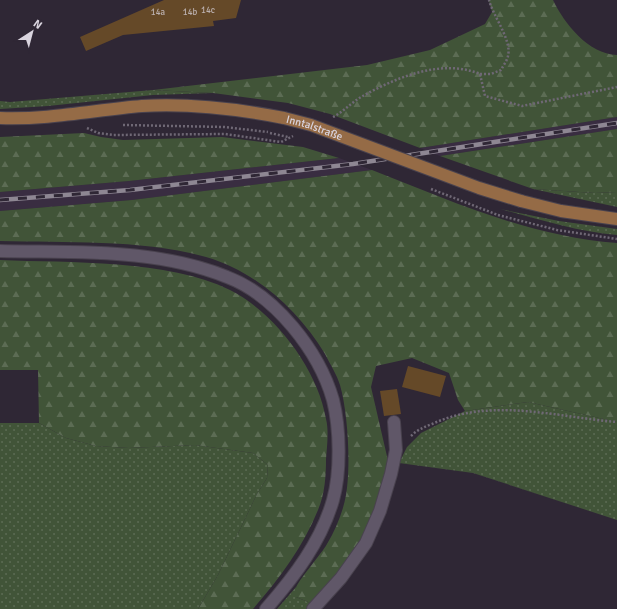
<svg xmlns="http://www.w3.org/2000/svg" width="617" height="609" font-family="Signika,sans-serif">
<style>
.built{fill:#392d41}
.grass{fill:url(#grass-dots)}
.forest{fill:url(#forest-firs)}
.building{fill:#654928}
.lines{fill:none;stroke-linecap:round;stroke-linejoin:round}
.minor-casing{stroke:#49424e;stroke-width:14}
.major-casing{stroke:#49424e;stroke-width:14}
.path{stroke:#6f6875;stroke-width:2.5;stroke-dasharray:2 2;stroke-linecap:butt}
.minor{stroke:#605768;stroke-width:12}
.major{stroke:#956b46;stroke-width:12}
.rail-casing{stroke:#8e8793;stroke-width:4.5}
.rail{stroke:#2f2735;stroke-width:3;stroke-dasharray:9;stroke-linecap:butt}
.major-bridge-casing{stroke:#49424e;stroke-width:14;stroke-linecap:butt}
.path-bridge{stroke:#6f6875;stroke-width:2.5;stroke-dasharray:2 2;stroke-linecap:butt}
.major-bridge{stroke:#956b46;stroke-width:12}
.labels{text-anchor:middle;dominant-baseline:central;stroke-width:4;stroke-linejoin:round;paint-order:stroke}
.number-label{font-size:9px;fill:#bcb1b0}
.street-label{font-size:11px;fill:#d9d4de;stroke:#2f2735}
</style>
<defs>
<pattern id="grass-dots" width="8" height="8" patternUnits="userSpaceOnUse"><rect width="8" height="8" fill="#415438"/><path d="M2 2h.1M6 6h.1" fill="none" stroke="#5c6c54" stroke-width="1.8" stroke-linecap="round"/></pattern>
<pattern id="forest-firs" width="22" height="20" patternUnits="userSpaceOnUse"><rect width="22" height="20" fill="#415438"/><path d="M5 1l3.5 6h-7zM16 11l3.5 6h-7z" fill="#5c6c54"/></pattern>
</defs>
<rect width="100%" height="100%" fill="#2f2735"/>
<g class="built">
<path d="M 617,117 L 617,129 L 440,156 L 420,148 Z"/>
<path d="M 339,158 L 372,170 L 132,200 L 0,211 L 0,192 L 129,181 Z"/>
</g>
<g class="grass">
<path d="M 153,90 L 213,93 L 153,95 L 48,106 L 0,109 L 0,101 L 10,102 Z"/>
<path d="M 533,189 L 595,193 L 617,192 L 617,207 Z"/>
<path d="M 500,209 L 559,221 L 617,229 L 617,235 C 577,232 539,219 500,209 Z"/>
<path d="M 528,402 L 617,422 L 617,520 L 473,473 L 399,463 L 407,447 L 421,433 L 465,411 Z"/>
<path d="M 0,423 L 39,423 L 66,438 L 96,446 L 129,448 L 195,445 L 253,453 L 268,465 L 267,478 L 257,494 L 218,575 L 198,609 L 0,609 Z"/>
<path d="M 296,587 L 296,597 L 313,604 L 308,609 L 277,609 Z"/>
</g>
<g class="forest">
<path d="M 489,0 L 553,0 C 564,23 588,54 617,55 L 617,117 L 420,148 L 330,114 L 288,103 L 213,93 L 153,90 L 367,65 L 430,50 L 485,24 L 492,12 Z"/>
<path d="M 617,129 L 617,192 L 595,193 L 533,189 L 440,156 Z"/>
<path d="M 84,133 L 101,137 L 123,140 L 222,137 L 303,147 L 339,158 L 129,181 L 0,192 L 0,137 Z"/>
<path d="M 372,170 C 451,201 531,237 617,243 L 617,422 L 528,402 L 465,411 L 458,400 L 449,373 L 412,358 L 376,366 L 371,387 L 389,465 L 368,529 L 349,560 L 313,604 L 296,597 C 296,594 296,590 296,588 C 297,582 322,553 327,544 C 336,529 343,512 346,495 C 351,466 348,413 340,385 C 337,375 330,364 325,354 C 298,310 257,272 206,257 C 141,239 67,243 0,241 L 0,211 L 132,200 Z"/>
<path d="M 0,260 C 69,263 168,259 230,290 C 274,312 318,369 326,419 C 329,431 327,446 326,459 C 326,475 325,494 318,510 C 303,547 279,579 253,609 L 198,609 L 218,575 L 257,494 L 267,478 L 268,465 L 253,453 L 195,445 L 129,448 L 96,446 L 66,438 L 39,423 L 38,370 L 0,370 Z"/>
</g>
<g class="building">
<path d="M 164,0 L 241,0 L 236,18 L 213,21 L 214,26 L 123,35 L 86,51 L 80,37 Z"/>
<path d="M 408,366 L 446,376 L 440,397 L 402,387 Z"/>
<path d="M 397,389 L 401,414 L 384,416 L 380,391 Z"/>
</g>
<g class="lines">
<defs>
<g id="minor">
<path d="M 0,251 C 75,253 156,248 227,277 C 275,295 319,351 333,400 C 340,428 341,472 333,500 C 321,542 294,577 266,609"/>
<path d="M 313,609 L 341,578 L 366,543 L 380,511 L 391,474 L 396,450 L 394,422"/>
</g>
<g id="major">
<path d="M 0,118 C 47,120 95,110 142,106 C 190,103 238,109 284,118"/>
<path d="M 521,201 L 561,211 L 617,219"/>
</g>
</defs>
<use href="#minor" class="minor-casing"/>
<use href="#major" class="major-casing"/>
<g class="path">
<path d="M 480,74 L 491,74 L 501,70 C 503,66 507,61 508,56 C 512,40 493,16 489,0"/>
<path d="M 333,117 C 343,112 351,103 361,97 C 395,78 441,58 480,74 L 485,96 L 522,106 L 617,87"/>
<path d="M 123,125 L 224,127 L 268,132"/>
<path d="M 87,128 L 98,133 L 113,135 L 225,134 L 281,142 L 293,136"/>
<path d="M 498,215 L 557,230 L 617,239"/>
<path d="M 411,436 C 417,430 424,427 432,424 C 491,397 556,417 617,422"/>
</g>
<use href="#minor" class="minor"/>
<use href="#major" class="major"/>
<defs>
<path id="rail" d="M 0,200 L 130,190 L 353,164 L 617,123"/>
</defs>
<use href="#rail" class="rail-casing"/>
<use href="#rail" class="rail"/>
<defs>
<g id="major-bridge">
<path id="s1" d="M 284,118 L 311,125 L 479,188 L 521,201"/>
</g>
</defs>
<use href="#major-bridge" class="major-bridge-casing"/>
<g class="path-bridge">
<path d="M 270,133 L 288,137"/>
<path d="M 431,189 L 498,215"/>
</g>
<use href="#major-bridge" class="major-bridge"/>
</g>
<g class="labels">
<g class="number-label">
<text x="208" y="10">14c</text>
<text x="158" y="12">14a</text>
<text x="190" y="12">14b</text>
</g>
<g class="street-label">
<text stroke="none"><textPath href="#s1" startOffset="32">Inntalstraße</textPath></text>
</g>
</g>
<g transform="translate(32 32) rotate(36)" stroke="#2f2735" stroke-width="3" paint-order="stroke">
<path d="M0-3L7 15L0 10L-7 15Z" fill="#d9d4de"/>
<text y="-6" font-size="11" font-weight="bold" text-anchor="middle" fill="#d9d4de">N</text>
</g>
</svg>
